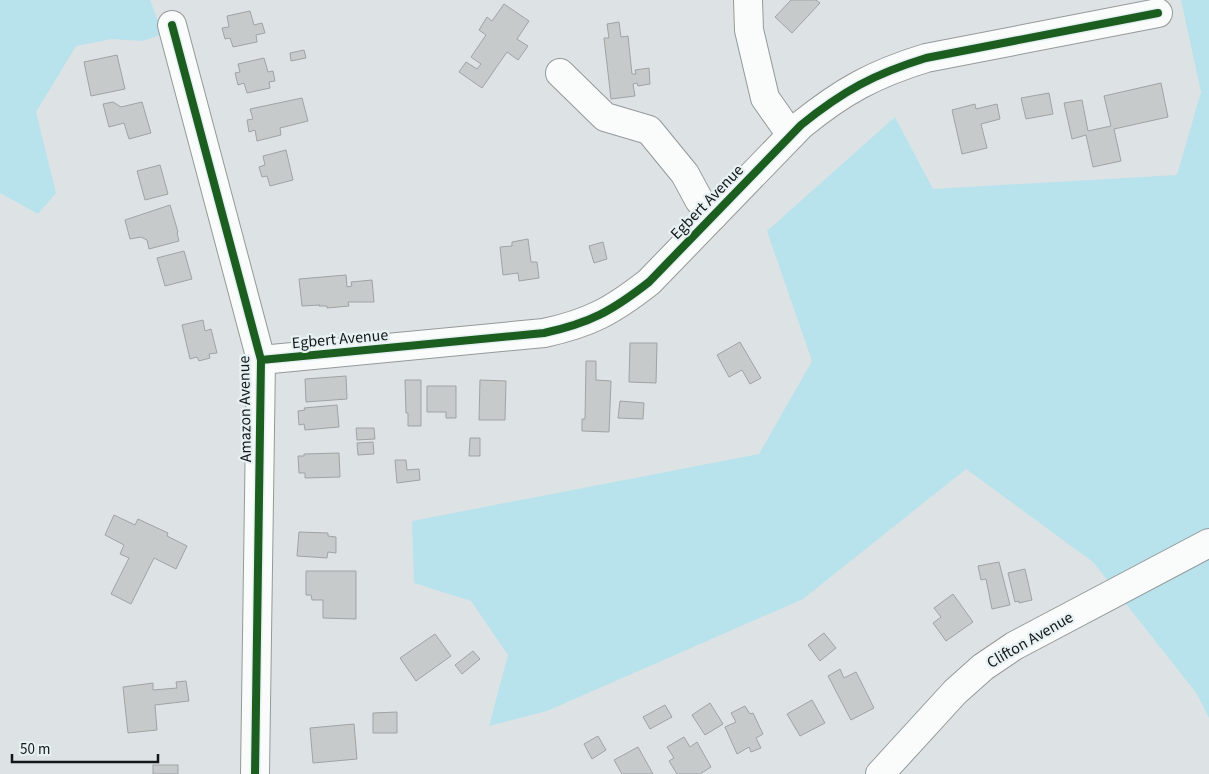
<svg xmlns="http://www.w3.org/2000/svg" width="1209" height="774" font-family="'Source Sans 3',sans-serif">
<style>
.green{fill:#b8e2ec}
.building{fill:#c6cacb;stroke:#9fa3a4}
.lines{fill:none;stroke-linecap:round;stroke-linejoin:round}
.minor-casing{stroke:#95999a;stroke-width:30}
.major-casing{stroke:#95999a;stroke-width:30}
.minor{stroke:#fafbfb;stroke-width:28}
.major{stroke:#fafbfb;stroke-width:28}
.cycleway-casing{stroke:#e7f1f4;stroke-width:11}
.cycleway{stroke:#1b5e20;stroke-width:8}
.labels{text-anchor:middle;dominant-baseline:central;stroke-width:4.5;stroke-linejoin:round;paint-order:stroke}
.street-label{font-size:16px;fill:#131718;stroke:#e7f1f4}
</style>
<rect width="100%" height="100%" fill="#dde3e4"/>
<g class="green">
<path d="M 0,0 L 150,0 L 163,34 L 143,41 L 112,39 L 76,46 L 36,112 L 56,193 L 38,214 L 0,193 Z"/>
<path d="M 1181,0 L 1209,0 L 1209,718 L 1197,694 L 1093,562 L 966,469 L 803,599 L 547,711 L 489,726 L 508,655 L 471,601 L 414,583 L 412,521 L 759,454 L 812,361 L 767,231 L 895,117 L 933,189 L 1177,175 L 1201,92 Z"/>
</g>
<g class="building">
<path d="M 791,0 L 816,0 L 820,3 L 792,33 L 775,17 Z"/>
<path d="M 504,4 L 529,21 L 517,39 L 528,46 L 518,60 L 507,52 L 482,88 L 459,72 L 466,62 L 477,69 L 481,64 L 471,57 L 486,35 L 479,30 L 487,17 L 492,21 Z"/>
<path d="M 250,11 L 254,25 L 262,23 L 265,33 L 256,35 L 257,42 L 233,47 L 230,38 L 225,39 L 222,28 L 229,27 L 227,16 Z"/>
<path d="M 619,22 L 621,37 L 628,36 L 632,74 L 636,74 L 635,70 L 649,68 L 650,84 L 638,86 L 637,83 L 633,84 L 635,96 L 611,99 L 604,38 L 609,38 L 607,24 Z"/>
<path d="M 304,50 L 306,58 L 291,61 L 290,53 Z"/>
<path d="M 117,55 L 125,89 L 91,96 L 84,62 Z"/>
<path d="M 264,58 L 268,72 L 273,71 L 275,81 L 269,82 L 270,88 L 247,93 L 244,83 L 238,85 L 235,73 L 240,72 L 238,64 Z"/>
<path d="M 1161,83 L 1168,117 L 1114,129 L 1121,161 L 1093,167 L 1086,135 L 1072,139 L 1064,103 L 1082,100 L 1088,131 L 1111,126 L 1104,96 Z"/>
<path d="M 1049,93 L 1053,114 L 1026,119 L 1021,98 Z"/>
<path d="M 302,98 L 308,121 L 280,128 L 281,135 L 257,141 L 255,130 L 249,132 L 247,120 L 253,119 L 250,109 Z"/>
<path d="M 113,102 L 121,107 L 142,102 L 151,133 L 129,139 L 124,123 L 109,127 L 103,104 Z"/>
<path d="M 975,104 L 976,109 L 997,104 L 1000,119 L 981,124 L 987,148 L 962,154 L 952,110 Z"/>
<path d="M 286,150 L 293,180 L 270,186 L 267,176 L 262,177 L 259,167 L 265,165 L 263,156 Z"/>
<path d="M 160,165 L 168,194 L 145,200 L 137,171 Z"/>
<path d="M 170,205 L 178,232 L 177,233 L 179,241 L 149,249 L 147,240 L 141,237 L 130,239 L 125,220 Z"/>
<path d="M 528,239 L 531,262 L 537,262 L 539,278 L 519,281 L 518,273 L 503,275 L 500,247 L 512,246 L 512,242 Z"/>
<path d="M 603,242 L 607,259 L 594,263 L 589,246 Z"/>
<path d="M 184,251 L 192,279 L 165,286 L 157,258 Z"/>
<path d="M 346,275 L 347,287 L 352,286 L 351,282 L 372,280 L 374,302 L 348,302 L 349,306 L 327,308 L 327,306 L 319,306 L 320,305 L 302,306 L 299,279 Z"/>
<path d="M 203,320 L 205,331 L 211,329 L 217,353 L 209,354 L 210,358 L 199,361 L 197,357 L 190,359 L 182,325 Z"/>
<path d="M 740,342 L 761,378 L 750,384 L 742,370 L 729,377 L 717,355 Z"/>
<path d="M 630,343 L 657,343 L 656,383 L 629,382 Z"/>
<path d="M 586,361 L 596,361 L 596,380 L 611,381 L 609,432 L 582,431 L 582,419 L 585,419 Z"/>
<path d="M 346,376 L 347,399 L 306,402 L 305,379 Z"/>
<path d="M 405,380 L 421,380 L 421,426 L 408,426 L 408,413 L 406,413 Z"/>
<path d="M 480,380 L 506,381 L 505,420 L 479,420 Z"/>
<path d="M 427,386 L 456,386 L 456,418 L 446,418 L 446,412 L 427,412 Z"/>
<path d="M 620,401 L 644,403 L 643,419 L 618,418 Z"/>
<path d="M 337,405 L 339,427 L 305,430 L 304,424 L 299,425 L 298,411 L 305,410 L 304,408 Z"/>
<path d="M 356,428 L 374,428 L 375,439 L 357,440 Z"/>
<path d="M 470,438 L 480,438 L 480,456 L 469,456 Z"/>
<path d="M 373,442 L 374,454 L 358,455 L 357,443 Z"/>
<path d="M 339,453 L 340,477 L 305,478 L 305,473 L 299,473 L 298,456 L 304,456 L 304,454 Z"/>
<path d="M 395,460 L 406,460 L 407,470 L 419,469 L 420,480 L 397,483 Z"/>
<path d="M 114,515 L 135,525 L 138,519 L 168,533 L 167,536 L 187,546 L 176,569 L 154,558 L 131,604 L 111,594 L 129,558 L 120,554 L 124,545 L 105,535 Z"/>
<path d="M 299,532 L 328,533 L 328,536 L 336,537 L 336,553 L 328,552 L 327,558 L 297,556 Z"/>
<path d="M 999,562 L 1010,605 L 992,609 L 986,579 L 981,580 L 978,566 Z"/>
<path d="M 1025,569 L 1032,600 L 1019,603 L 1019,601 L 1015,602 L 1008,573 Z"/>
<path d="M 306,571 L 356,571 L 356,619 L 323,618 L 323,600 L 312,600 L 311,595 L 306,595 Z"/>
<path d="M 953,594 L 973,622 L 946,641 L 933,623 L 941,617 L 934,608 Z"/>
<path d="M 824,633 L 836,648 L 820,661 L 808,645 Z"/>
<path d="M 435,634 L 451,656 L 416,681 L 400,658 Z"/>
<path d="M 473,651 L 480,659 L 462,674 L 455,665 Z"/>
<path d="M 840,669 L 844,678 L 856,672 L 874,708 L 851,720 L 828,676 Z"/>
<path d="M 186,681 L 189,701 L 155,705 L 157,730 L 128,733 L 123,687 L 153,683 L 153,690 L 177,688 L 176,682 Z"/>
<path d="M 812,700 L 825,723 L 800,736 L 787,714 Z"/>
<path d="M 710,703 L 723,724 L 705,735 L 692,715 Z"/>
<path d="M 665,705 L 672,717 L 650,729 L 643,717 Z"/>
<path d="M 745,706 L 750,714 L 753,713 L 763,734 L 756,738 L 761,748 L 751,752 L 749,747 L 737,754 L 725,727 L 736,722 L 731,713 Z"/>
<path d="M 397,712 L 397,733 L 373,733 L 373,713 Z"/>
<path d="M 354,724 L 357,759 L 313,763 L 310,728 Z"/>
<path d="M 598,736 L 606,750 L 592,759 L 584,744 Z"/>
<path d="M 684,737 L 690,747 L 697,742 L 711,767 L 700,774 L 677,774 L 669,761 L 674,758 L 667,747 Z"/>
<path d="M 638,747 L 653,774 L 622,774 L 614,760 Z"/>
<rect x="153" y="765" width="25" height="9"/>
</g>
<g class="lines">
<defs>
<g id="minor">
<path d="M 748,0 L 749,30 L 765,98 L 791,135"/>
<path d="M 172,25 L 261,360 L 255,774"/>
<path d="M 560,73 L 605,117 L 649,130 L 685,174 L 699,200 L 713,216"/>
<path d="M 261,360 L 544,333 C 590,323 612,311 649,282 L 801,125 C 843,91 874,74 926,58 L 1158,13"/>
</g>
<path id="major" d="M 880,774 L 955,692 L 983,667 L 1014,646 L 1209,543"/>
</defs>
<use href="#minor" class="minor-casing"/>
<use href="#major" class="major-casing"/>
<use href="#minor" class="minor"/>
<use href="#major" class="major"/>
<defs>
<g id="cycleway">
<path d="M 172,25 L 261,360 L 255,774"/>
<path d="M 261,360 L 544,333 C 590,323 612,311 649,282 L 801,125 C 843,91 874,74 926,58 L 1158,13"/>
</g>
</defs>
<use href="#cycleway" class="cycleway-casing"/>
<use href="#cycleway" class="cycleway"/>
</g>
<g class="labels">
<g class="street-label">
<text transform="translate(707 202) rotate(-46)">Egbert Avenue</text>
<text transform="translate(340 339) rotate(-5)">Egbert Avenue</text>
<text transform="translate(245 409) rotate(-91)">Amazon Avenue</text>
<text transform="translate(1030 640) rotate(-30)">Clifton Avenue</text>
</g>
</g>
<path d="M12 754v8h146v-8" fill="none" stroke="#131718" stroke-width="2.5"/>
<text x="20" y="754" font-size="15" fill="#131718" stroke="#e7f1f4" stroke-width="4" paint-order="stroke">50 m</text>
</svg>
